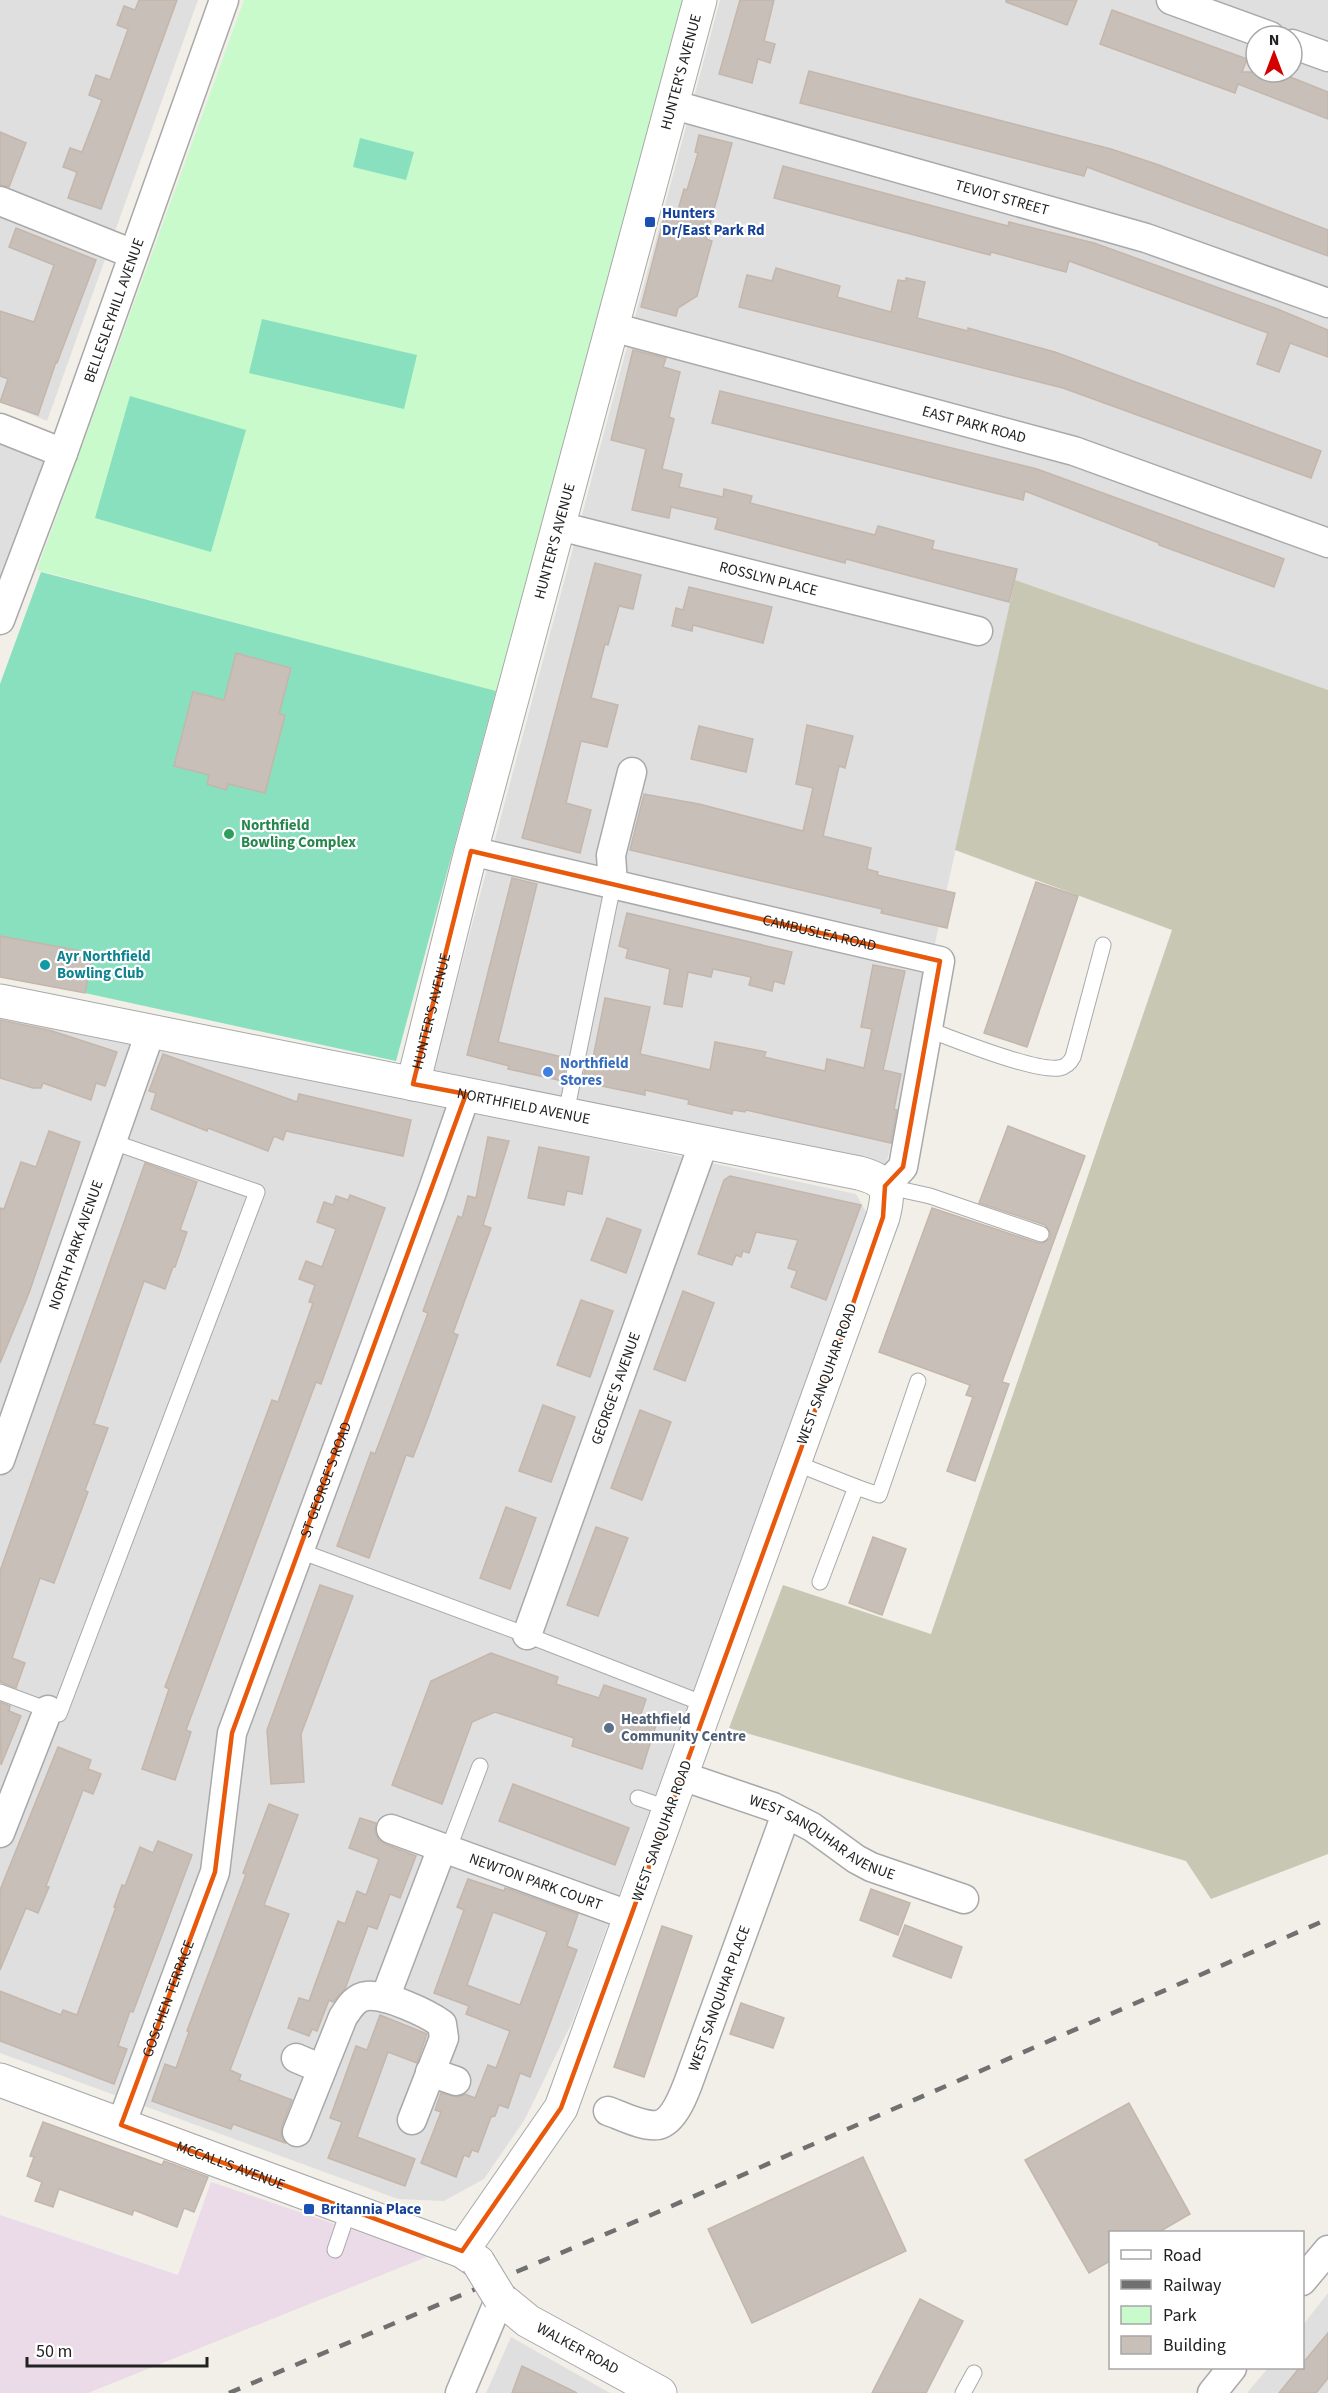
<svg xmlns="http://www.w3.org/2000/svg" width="1328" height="2393" font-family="'Source Sans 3',sans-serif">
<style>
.residential{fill:#e0dfdf;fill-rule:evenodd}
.industrial{fill:#ebdbe8}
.construction{fill:#c7c7b4}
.park{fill:#c8facc}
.pitch{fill:#88e0be}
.building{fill:#c7bfb8;stroke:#c4b6ab;stroke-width:1.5;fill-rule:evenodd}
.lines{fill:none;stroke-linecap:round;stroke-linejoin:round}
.service-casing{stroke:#a9a9a9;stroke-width:17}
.minor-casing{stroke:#a9a9a9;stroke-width:31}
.tertiary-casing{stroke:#a9a9a9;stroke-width:35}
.service{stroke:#fff;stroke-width:15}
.minor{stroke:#fff;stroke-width:28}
.tertiary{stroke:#fff;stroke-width:33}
.rail{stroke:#707070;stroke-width:4.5;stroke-dasharray:12 12;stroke-linecap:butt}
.tertiary-bridge-casing{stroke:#a9a9a9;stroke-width:35;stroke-linecap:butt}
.tertiary-bridge{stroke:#fff;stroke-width:33}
.marked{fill:none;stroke:#e8590c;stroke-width:4.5;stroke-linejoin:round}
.transit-dot{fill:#1a4fb4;stroke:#fff;stroke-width:2}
.leisure-dot{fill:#2e9e5b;stroke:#fff;stroke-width:2}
.culture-dot{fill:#0f9aa8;stroke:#fff;stroke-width:2}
.shop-dot{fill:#3f7fe0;stroke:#fff;stroke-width:2}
.service-dot{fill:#5c6f8a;stroke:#fff;stroke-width:2}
.labels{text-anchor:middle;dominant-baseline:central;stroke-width:4.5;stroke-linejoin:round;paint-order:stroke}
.street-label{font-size:15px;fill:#222;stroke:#fff}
.transit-label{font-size:15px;font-weight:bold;fill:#164399;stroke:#fff;text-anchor:start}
.leisure-label{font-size:15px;font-weight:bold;fill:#27864d;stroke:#fff;text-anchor:start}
.culture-label{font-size:15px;font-weight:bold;fill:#0d838f;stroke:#fff;text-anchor:start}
.shop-label{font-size:15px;font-weight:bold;fill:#366cbe;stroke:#fff;text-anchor:start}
.service-label{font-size:15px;font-weight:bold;fill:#4e5e75;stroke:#fff;text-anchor:start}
</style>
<rect width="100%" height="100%" fill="#f2efe9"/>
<g class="residential">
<path d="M 0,0 L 198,0 L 47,421 L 0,401 Z"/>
<path d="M 720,0 L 1328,0 L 1328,690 L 1015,580 L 884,1175 L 432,1074 ZM 1256,36 L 1292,36 L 1292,72 L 1256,72 Z"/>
<path d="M 0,441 L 45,459 L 0,579 Z"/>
<path d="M 0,1011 L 856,1194 L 868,1215 L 573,2020 L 525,2119 L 484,2179 L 444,2201 L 398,2199 L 0,2053 Z"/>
<path d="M 1328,2293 L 1328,2393 L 1247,2393 L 1268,2368 L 1302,2368 L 1303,2325 Z"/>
<path d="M 511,2337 L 610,2393 L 486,2393 Z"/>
</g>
<path class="industrial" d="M 211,2182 L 429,2256 L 88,2393 L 0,2393 L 0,2215 L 178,2275 Z"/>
<path class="construction" d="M 1015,580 L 1328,690 L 1328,1854 L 1211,1899 L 1186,1861 L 729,1728 L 783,1585 L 931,1634 L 1172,930 L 955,850 Z"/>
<path class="park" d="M 244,0 L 685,0 L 498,692 L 37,570 Z"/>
<g class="pitch">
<path d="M 360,138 L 414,152 L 406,180 L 353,167 Z"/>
<path d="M 262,319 L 417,355 L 404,409 L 249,373 Z"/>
<path d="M 130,396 L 246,430 L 211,552 L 95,518 Z"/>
<path d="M 41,572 L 496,691 L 396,1061 L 85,993 L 0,977 L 0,684 Z"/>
</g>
<g class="building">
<path d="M 139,0 L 177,0 L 101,209 L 68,198 L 77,172 L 63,167 L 70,148 L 82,152 L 102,100 L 89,95 L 96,75 L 110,80 L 128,29 L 117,25 L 124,6 L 135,10 Z"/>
<path d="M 740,0 L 774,0 L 764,41 L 775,44 L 770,63 L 758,59 L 752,83 L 719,74 Z"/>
<path d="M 1006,0 L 1077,0 L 1067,25 L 1006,2 Z"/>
<path d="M 1112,10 L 1247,59 L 1242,72 L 1278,72 L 1328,92 L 1328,119 L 1238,84 L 1235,93 L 1100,44 Z"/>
<path d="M 809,71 L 1111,149 L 1159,165 L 1328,230 L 1328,256 L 1087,167 L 1084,176 L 800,103 Z"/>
<path d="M 0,132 L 26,143 L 9,187 L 0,185 Z"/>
<path d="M 699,135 L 732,143 L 706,239 L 712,241 L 697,296 L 678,308 L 676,316 L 641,307 L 665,214 L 676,217 L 684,189 L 687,190 L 698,153 L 695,152 Z"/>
<path d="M 783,166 L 1008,226 L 1009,222 L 1094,243 L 1275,308 L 1328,330 L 1328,357 L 1290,343 L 1279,372 L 1257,364 L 1268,333 L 1108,275 L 1069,261 L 1066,272 L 991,252 L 990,255 L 774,198 Z"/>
<path d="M 16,228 L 96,260 L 57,363 L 56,362 L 38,415 L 0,402 L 8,379 L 0,376 L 0,311 L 34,322 L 54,265 L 9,247 Z"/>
<path d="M 776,268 L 840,286 L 837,297 L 891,312 L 898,280 L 906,281 L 906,278 L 925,282 L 917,318 L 968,331 L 968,328 L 1055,352 L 1321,451 L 1311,478 L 1063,388 L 739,307 L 747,275 L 772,281 Z"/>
<path d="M 633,350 L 666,358 L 663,367 L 680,372 L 669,417 L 674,419 L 662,469 L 682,474 L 679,487 L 723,497 L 724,489 L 752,496 L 750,503 L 875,535 L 878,526 L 934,541 L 932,549 L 1017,569 L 1009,602 L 846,559 L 845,563 L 715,529 L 718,518 L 671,507 L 669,518 L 632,510 L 646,449 L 611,440 Z"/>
<path d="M 720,391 L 1037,469 L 1284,559 L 1274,587 L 1159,545 L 1159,543 L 1025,491 L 1023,500 L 712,423 Z"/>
<path d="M 595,563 L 641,575 L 633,609 L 619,606 L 608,645 L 605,644 L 591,698 L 618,705 L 607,747 L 581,741 L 566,803 L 591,810 L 580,853 L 522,838 Z"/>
<path d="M 689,587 L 772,607 L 763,643 L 693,625 L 692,631 L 672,626 L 676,608 L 683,610 Z"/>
<path d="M 236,653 L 291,668 L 279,714 L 285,715 L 265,793 L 228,784 L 226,790 L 207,784 L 209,775 L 174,766 L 193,692 L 224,700 Z"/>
<path d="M 807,725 L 853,736 L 845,768 L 839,766 L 823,836 L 871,848 L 867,869 L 878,872 L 877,875 L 955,893 L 947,928 L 881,913 L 882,909 L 630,850 L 644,794 L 699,804 L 803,831 L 813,788 L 796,784 Z"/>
<path d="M 699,726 L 753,739 L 746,772 L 691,759 Z"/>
<path d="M 512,878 L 537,884 L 498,1042 L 567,1058 L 563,1081 L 508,1069 L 509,1066 L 467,1055 Z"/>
<path d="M 1036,882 L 1078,896 L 1027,1047 L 984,1033 Z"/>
<path d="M 627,913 L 792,952 L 784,984 L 774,981 L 772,991 L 749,985 L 751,977 L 713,969 L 711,977 L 688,972 L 682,1007 L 664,1004 L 670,969 L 626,958 L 628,949 L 619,946 Z"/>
<path d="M 0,936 L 93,953 L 85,993 L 0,977 Z"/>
<path d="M 873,965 L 905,971 L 883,1070 L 901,1074 L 894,1109 L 897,1110 L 891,1143 L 746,1110 L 745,1112 L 733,1110 L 732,1114 L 688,1104 L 689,1100 L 645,1090 L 645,1095 L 582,1082 L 587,1062 L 592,1063 L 605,998 L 650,1007 L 640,1054 L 710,1070 L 715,1042 L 766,1052 L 764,1057 L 825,1071 L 827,1059 L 864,1068 L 872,1029 L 861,1027 Z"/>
<path d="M 0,1020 L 49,1030 L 117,1052 L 105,1086 L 96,1083 L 91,1100 L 43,1083 L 41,1088 L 33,1088 L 0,1078 Z"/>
<path d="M 163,1054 L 297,1102 L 299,1094 L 411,1120 L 403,1156 L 286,1131 L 283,1140 L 274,1136 L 268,1151 L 208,1128 L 207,1131 L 151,1109 L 156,1093 L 149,1091 Z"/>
<path d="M 1008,1126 L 1085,1156 L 1002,1382 L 1009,1384 L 975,1481 L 947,1471 L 973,1397 L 966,1395 L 970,1385 L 879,1352 L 932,1208 L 1038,1243 L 1043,1243 L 1050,1238 L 1050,1232 L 1045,1225 L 979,1203 Z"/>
<path d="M 49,1131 L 80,1142 L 29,1293 L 0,1363 L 0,1208 L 4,1209 L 21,1162 L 36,1167 Z"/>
<path d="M 488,1137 L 509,1141 L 483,1225 L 491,1228 L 453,1333 L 458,1335 L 428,1418 L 413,1457 L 406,1455 L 369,1558 L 337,1546 L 371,1452 L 375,1454 L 428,1313 L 423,1311 L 458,1216 L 462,1218 L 468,1196 L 476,1198 Z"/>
<path d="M 539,1147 L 589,1157 L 582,1194 L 567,1191 L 564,1205 L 528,1198 Z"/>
<path d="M 145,1163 L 197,1182 L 180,1230 L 187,1232 L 175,1267 L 173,1267 L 165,1289 L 144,1281 L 94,1424 L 108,1428 L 85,1490 L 88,1492 L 54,1583 L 40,1578 L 12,1658 L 25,1663 L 16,1688 L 0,1682 L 0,1571 Z"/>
<path d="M 730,1176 L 861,1205 L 826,1300 L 791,1287 L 797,1271 L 788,1268 L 798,1240 L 756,1232 L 749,1253 L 743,1251 L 741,1257 L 736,1255 L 732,1265 L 698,1254 L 724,1180 Z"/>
<path d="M 350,1195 L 385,1208 L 321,1384 L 316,1382 L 186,1730 L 191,1732 L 175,1780 L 142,1769 L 169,1689 L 165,1687 L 272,1400 L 278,1402 L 313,1303 L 309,1302 L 315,1285 L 299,1279 L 306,1261 L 322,1267 L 336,1229 L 317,1222 L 324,1202 L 333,1205 L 336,1196 L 348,1200 Z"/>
<path d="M 607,1218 L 641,1230 L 626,1273 L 591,1260 Z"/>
<path d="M 683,1291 L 714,1303 L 685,1381 L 654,1369 Z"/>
<path d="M 581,1300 L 613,1311 L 590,1377 L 557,1365 Z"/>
<path d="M 543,1405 L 575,1417 L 551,1482 L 519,1471 Z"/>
<path d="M 640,1410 L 671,1422 L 642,1500 L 611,1488 Z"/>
<path d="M 506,1507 L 536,1518 L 510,1589 L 480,1578 Z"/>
<path d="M 596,1527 L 628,1538 L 598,1616 L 567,1605 Z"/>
<path d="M 873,1537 L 906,1549 L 882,1615 L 849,1603 Z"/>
<path d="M 320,1585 L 353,1596 L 301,1734 L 304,1782 L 271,1784 L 267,1730 Z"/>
<path d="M 491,1653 L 558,1677 L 556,1684 L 599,1698 L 604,1685 L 646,1699 L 640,1717 L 657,1722 L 642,1769 L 572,1746 L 574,1738 L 495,1712 L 472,1722 L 442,1804 L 392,1785 L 431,1681 Z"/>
<path d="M 0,1702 L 10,1706 L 9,1711 L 21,1716 L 1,1765 Z"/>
<path d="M 58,1747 L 91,1760 L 88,1769 L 101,1774 L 93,1794 L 83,1790 L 46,1886 L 49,1887 L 38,1913 L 26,1908 L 0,1970 L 0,1890 Z"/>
<path d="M 513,1784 L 629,1828 L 615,1865 L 499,1821 Z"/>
<path d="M 269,1804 L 298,1815 L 264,1905 L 289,1914 L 230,2070 L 241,2075 L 239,2080 L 292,2100 L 282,2126 L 281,2135 L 285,2143 L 233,2124 L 231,2129 L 152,2101 L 165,2064 L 176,2068 L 189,2032 L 187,2031 L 246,1874 L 243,1873 Z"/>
<path d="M 360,1818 L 376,1823 L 375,1832 L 379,1840 L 385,1844 L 416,1856 L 400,1898 L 390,1894 L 377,1929 L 368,1926 L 345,1989 L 333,2002 L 329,2000 L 317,2031 L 312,2029 L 309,2036 L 288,2028 L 299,1998 L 309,2001 L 338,1921 L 345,1924 L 357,1891 L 366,1895 L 379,1859 L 349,1848 Z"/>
<path d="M 158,1841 L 192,1855 L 133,2012 L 130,2011 L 118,2046 L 127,2049 L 114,2084 L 0,2041 L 0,1991 L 61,2015 L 63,2010 L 77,2015 L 116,1907 L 114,1907 L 122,1885 L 125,1886 L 140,1847 L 153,1853 Z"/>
<path d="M 468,1879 L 504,1891 L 505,1888 L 578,1914 L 567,1946 L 577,1950 L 530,2077 L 520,2073 L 508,2108 L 499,2105 L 495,2116 L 491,2117 L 478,2152 L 472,2150 L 469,2157 L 464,2155 L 456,2177 L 421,2163 L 441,2112 L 435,2110 L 441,2093 L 459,2097 L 465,2094 L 475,2098 L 488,2065 L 496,2068 L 510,2031 L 466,2014 L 469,2006 L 434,1993 L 464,1910 L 457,1907 ZM 493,1912 L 547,1932 L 520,2005 L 467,1985 Z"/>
<path d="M 871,1889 L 910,1903 L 898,1935 L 860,1920 Z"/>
<path d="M 905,1925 L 962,1947 L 951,1978 L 893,1956 Z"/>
<path d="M 662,1926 L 692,1936 L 644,2077 L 614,2067 Z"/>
<path d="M 741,2003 L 784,2018 L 773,2048 L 730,2034 Z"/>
<path d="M 380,2015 L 427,2034 L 417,2063 L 388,2052 L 357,2137 L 415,2159 L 405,2186 L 328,2158 L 342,2122 L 330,2118 L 356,2046 L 367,2050 Z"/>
<path d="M 1129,2103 L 1190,2214 L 1159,2232 L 1110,2232 L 1110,2261 L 1089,2273 L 1025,2160 Z"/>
<path d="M 43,2122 L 162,2165 L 164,2161 L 208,2177 L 194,2212 L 184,2208 L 177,2227 L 134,2210 L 132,2215 L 59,2189 L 53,2207 L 35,2201 L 42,2182 L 27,2176 L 34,2157 L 30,2156 Z"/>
<path d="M 863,2157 L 906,2251 L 752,2323 L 708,2229 Z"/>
<path d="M 920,2299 L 963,2321 L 926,2393 L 872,2393 Z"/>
<path d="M 1328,2333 L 1328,2378 L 1316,2393 L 1279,2393 L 1300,2367 L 1302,2367 L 1302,2364 Z"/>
<path d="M 522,2366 L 577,2393 L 512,2393 Z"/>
</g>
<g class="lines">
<defs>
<g id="service">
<path d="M 927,1029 C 953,1039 1035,1072 1059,1068 C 1065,1067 1070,1063 1073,1057 L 1103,945"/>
<path d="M 566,1113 L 613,885"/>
<path d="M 885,1186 L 930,1196 L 1041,1234"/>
<path d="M 795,1463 L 856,1487 L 820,1582"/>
<path d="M 856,1487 L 879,1495 L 918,1381"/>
<path d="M 300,1551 L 527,1635 L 707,1705"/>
<path d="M 0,1692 L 59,1714 L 257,1192 L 110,1141"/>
<path d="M 638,1798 L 670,1809"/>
<path d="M 448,1850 L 480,1766"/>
<path d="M 335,2250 L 349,2209"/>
<path d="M 963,2393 L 974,2373"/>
</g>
<g id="minor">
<path d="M 1171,0 L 1270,36"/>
<path d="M 1292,44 L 1328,57"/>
<path id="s1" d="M 671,104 L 1146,238 L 1328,303"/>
<path d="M 0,201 L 133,254"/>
<path id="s2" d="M 612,327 L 1074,451 L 1328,543"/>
<path d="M 0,428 L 63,453"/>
<path id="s3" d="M 559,526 L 978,631"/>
<path id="s4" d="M 0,620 L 63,453 L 224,0"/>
<path id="s5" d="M 471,851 L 940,961 L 903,1167 L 885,1186"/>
<path d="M 613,885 L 611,855 L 632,772"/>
<path id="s6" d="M 0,1460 L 151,1030"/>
<path id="s7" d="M 527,1635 L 704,1142"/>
<path id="s8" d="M 682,1776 L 773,1807 L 812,1827 L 856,1859 L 871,1867 L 964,1899"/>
<path id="s9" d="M 391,1829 L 631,1916"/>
<path d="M 0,1833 L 48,1710"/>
<path d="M 385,1998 L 442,1848"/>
<path d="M 296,2058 L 322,2069"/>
<path d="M 430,2072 L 456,2081"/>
<path id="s10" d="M 608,2111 C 622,2116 643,2127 658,2125 C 677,2121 688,2083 694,2067 L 786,1814"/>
<path id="s11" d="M 121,2125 L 215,1872 L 232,1733 L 432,1192 L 466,1094"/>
<path d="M 297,2132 L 343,2017 C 349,2008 355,1997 367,1996 C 386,1994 427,2013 442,2024 L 444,2038 L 412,2120"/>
<path d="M 1302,2281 L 1328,2250"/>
<path d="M 460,2393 L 500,2298"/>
<path d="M 1212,2393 L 1232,2368"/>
</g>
<g id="tertiary">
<path id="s12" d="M 0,1001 L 859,1173 C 888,1181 890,1189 883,1217 L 561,2108 L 462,2251"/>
<path id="s13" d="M 413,1084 L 471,851 L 700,0"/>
<path id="s14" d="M 0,2080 L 462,2251 L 478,2262"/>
<path id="s15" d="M 500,2298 L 528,2321 L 660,2393"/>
</g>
</defs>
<use href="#service" class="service-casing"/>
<use href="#minor" class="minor-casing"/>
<use href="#tertiary" class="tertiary-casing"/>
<use href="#service" class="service"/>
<use href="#minor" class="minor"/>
<use href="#tertiary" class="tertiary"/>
<path class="rail" d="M 229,2393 L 651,2215 L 1328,1919"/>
<defs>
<path id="tertiary-bridge" d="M 478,2262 L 500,2298"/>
</defs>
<use href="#tertiary-bridge" class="tertiary-bridge-casing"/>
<use href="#tertiary-bridge" class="tertiary-bridge"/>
</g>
<path class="marked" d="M 471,851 L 940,961 L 903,1167 L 885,1186 L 883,1217 L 837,1350 L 561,2108 L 462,2251 L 121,2125 L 215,1872 L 232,1733 L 466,1094 L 413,1084 Z"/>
<g class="transit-dot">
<rect x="644" y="216" width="12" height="12" rx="3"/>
<rect x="303" y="2203" width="12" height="12" rx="3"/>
</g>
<circle class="leisure-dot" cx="229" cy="834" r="6"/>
<circle class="culture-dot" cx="45" cy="965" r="6"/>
<circle class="shop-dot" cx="548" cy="1072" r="6"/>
<circle class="service-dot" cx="609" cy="1728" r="6"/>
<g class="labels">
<g class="street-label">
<text stroke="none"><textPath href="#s13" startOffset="1047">HUNTER'S AVENUE</textPath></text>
<text stroke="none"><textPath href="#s1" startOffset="344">TEVIOT STREET</textPath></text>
<text stroke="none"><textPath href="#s4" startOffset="330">BELLESLEYHILL AVENUE</textPath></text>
<text stroke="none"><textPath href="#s2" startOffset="375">EAST PARK ROAD</textPath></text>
<text stroke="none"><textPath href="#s13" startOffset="561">HUNTER'S AVENUE</textPath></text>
<text stroke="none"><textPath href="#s3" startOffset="216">ROSSLYN PLACE</textPath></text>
<text stroke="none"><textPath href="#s5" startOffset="358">CAMBUSLEA ROAD</textPath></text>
<text stroke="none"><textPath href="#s13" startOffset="75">HUNTER'S AVENUE</textPath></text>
<text stroke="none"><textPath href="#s12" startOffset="534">NORTHFIELD AVENUE</textPath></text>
<text stroke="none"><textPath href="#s6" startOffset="228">NORTH PARK AVENUE</textPath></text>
<text transform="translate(827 1374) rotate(-70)">WEST SANQUHAR ROAD</text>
<text stroke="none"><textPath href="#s7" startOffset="262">GEORGE'S AVENUE</textPath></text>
<text stroke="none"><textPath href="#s11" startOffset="680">ST GEORGE'S ROAD</textPath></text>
<text transform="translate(662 1831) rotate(-70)">WEST SANQUHAR ROAD</text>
<text stroke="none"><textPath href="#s8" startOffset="154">WEST SANQUHAR AVENUE</textPath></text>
<text stroke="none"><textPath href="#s9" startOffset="154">NEWTON PARK COURT</textPath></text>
<text stroke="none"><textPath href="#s11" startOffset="135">GOSCHEN TERRACE</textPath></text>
<text stroke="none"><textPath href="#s10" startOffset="196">WEST SANQUHAR PLACE</textPath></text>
<text stroke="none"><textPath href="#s14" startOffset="246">MCCALL'S AVENUE</textPath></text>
<text stroke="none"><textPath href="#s15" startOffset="93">WALKER ROAD</textPath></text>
</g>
<g class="transit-label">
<text x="662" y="213">Hunters<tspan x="662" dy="17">Dr/East Park Rd</tspan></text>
<text x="321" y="2209">Britannia Place</text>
</g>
<g class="leisure-label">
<text x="241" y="825">Northfield<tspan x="241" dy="17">Bowling Complex</tspan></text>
</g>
<g class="culture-label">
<text x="57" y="956">Ayr Northfield<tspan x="57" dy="17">Bowling Club</tspan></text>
</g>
<g class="shop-label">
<text x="560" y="1063">Northfield<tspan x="560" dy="17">Stores</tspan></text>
</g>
<g class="service-label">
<text x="621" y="1719">Heathfield<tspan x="621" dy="17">Community Centre</tspan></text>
</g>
</g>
<rect x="1109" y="2231" width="195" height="138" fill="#ffffff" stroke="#a7a7a7" stroke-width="1.5"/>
<rect x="1121" y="2250" width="30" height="9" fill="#ffffff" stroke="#a7a7a7" stroke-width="1.5"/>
<text x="1163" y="2261" font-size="18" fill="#222222">Road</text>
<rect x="1121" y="2280" width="30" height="9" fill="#707070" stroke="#a7a7a7" stroke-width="1.5"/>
<text x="1163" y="2291" font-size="18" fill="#222222">Railway</text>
<rect x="1121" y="2306" width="30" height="18" fill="#c8facc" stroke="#a7a7a7" stroke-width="1.5"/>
<text x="1163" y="2321" font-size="18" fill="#222222">Park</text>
<rect x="1121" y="2336" width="30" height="18" fill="#c7bfb8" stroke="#a7a7a7" stroke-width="1.5"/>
<text x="1163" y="2351" font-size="18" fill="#222222">Building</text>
<g transform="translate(1274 54)"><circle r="28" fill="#ffffff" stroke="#a7a7a7" stroke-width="1.5"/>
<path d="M0-4.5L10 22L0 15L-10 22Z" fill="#d40000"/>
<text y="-9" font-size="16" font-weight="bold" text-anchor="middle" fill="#222222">N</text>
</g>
<path d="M27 2357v9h180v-9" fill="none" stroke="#222222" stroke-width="3"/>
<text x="36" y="2357" font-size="18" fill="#222222" stroke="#ffffff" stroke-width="4.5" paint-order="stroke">50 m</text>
</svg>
